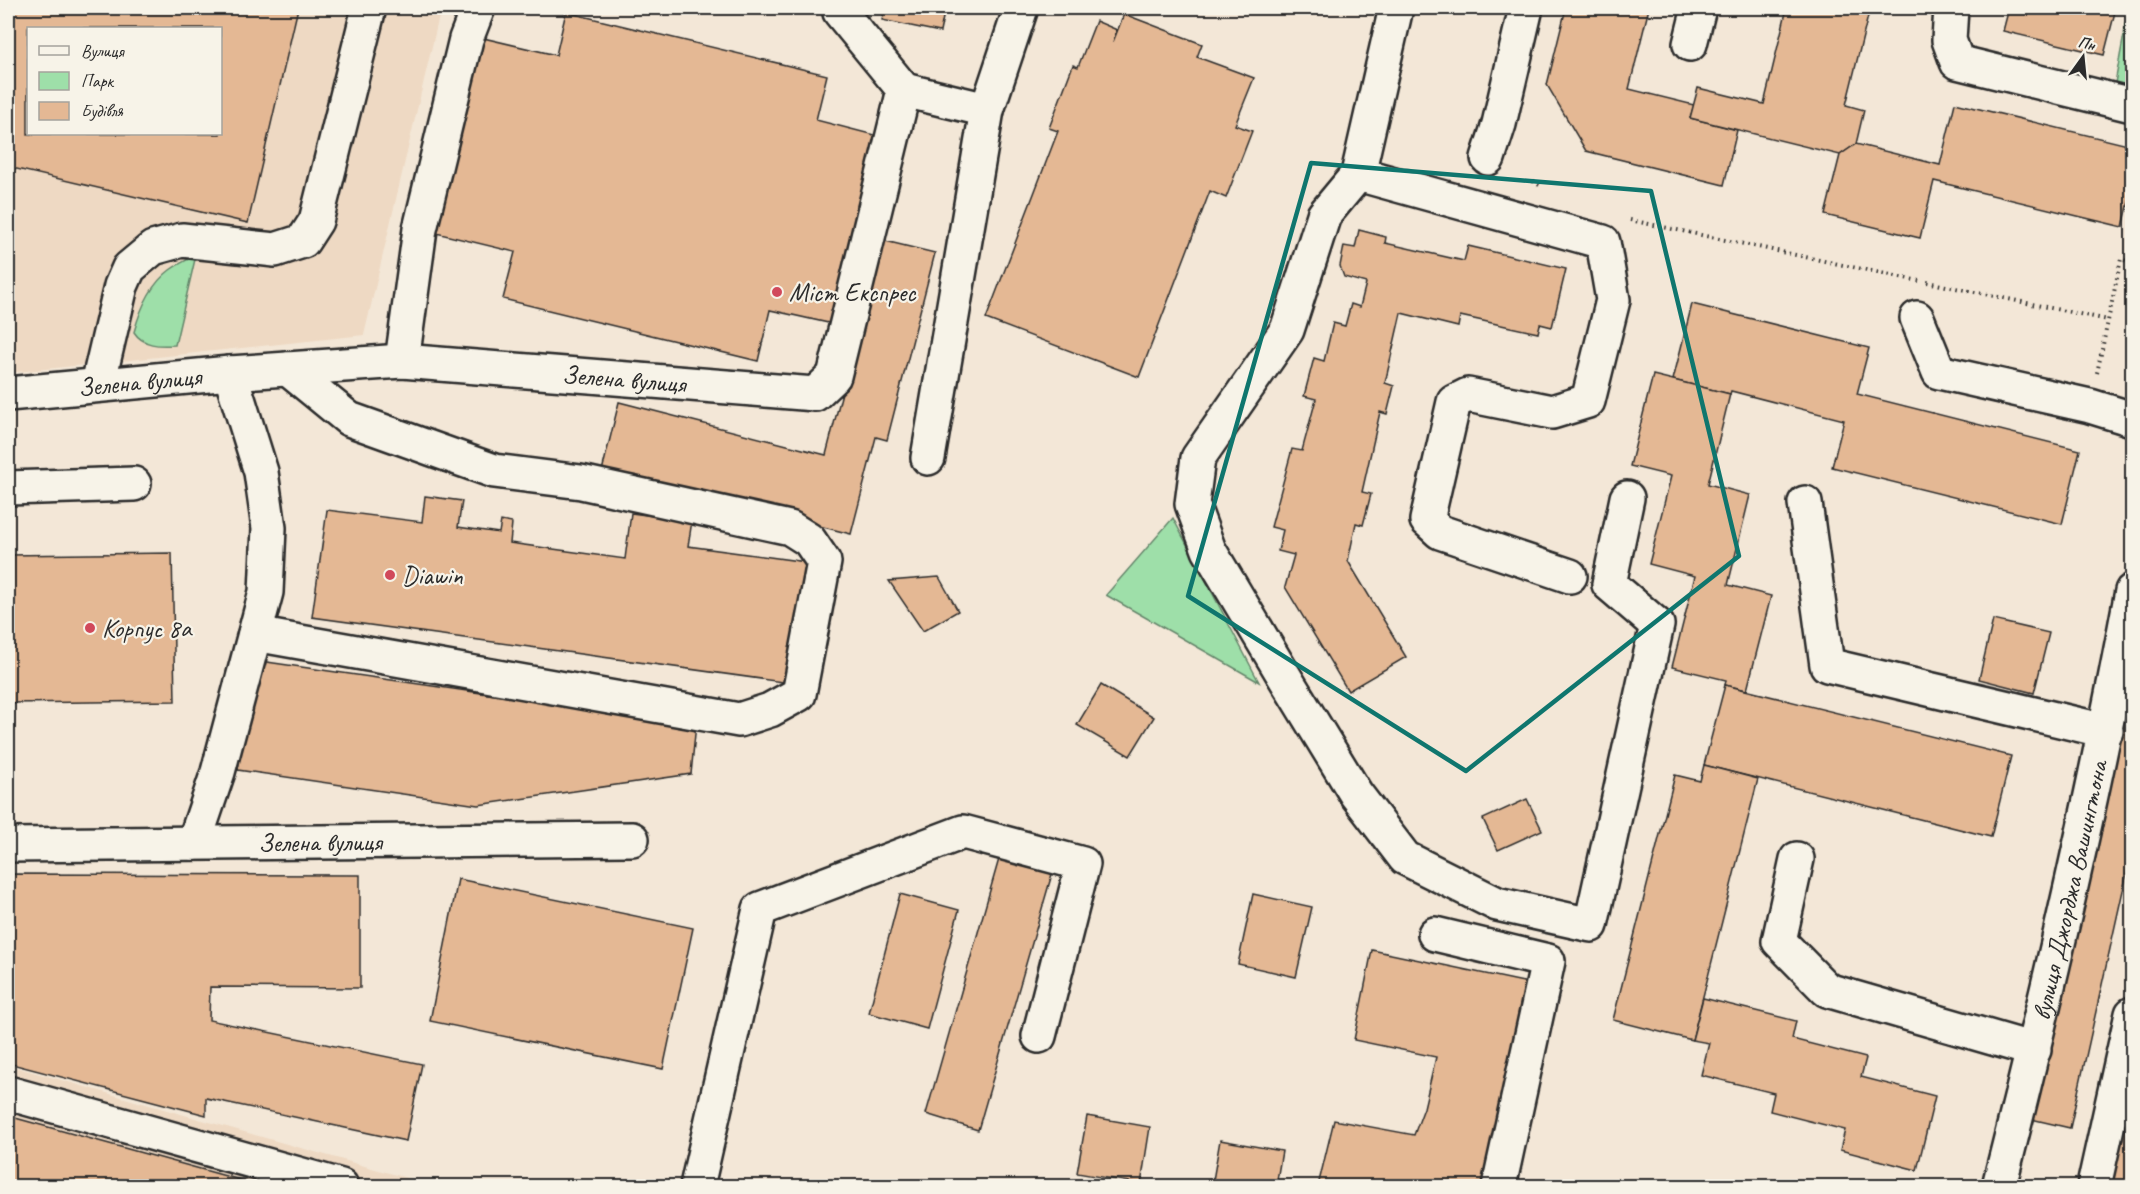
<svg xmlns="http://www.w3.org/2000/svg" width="2140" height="1194" font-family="Caveat,sans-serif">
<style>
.built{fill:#eed9c3;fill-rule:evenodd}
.green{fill:#9edfa9;stroke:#64856a;stroke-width:1.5}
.building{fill:#e4b894;stroke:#2b2b2b;stroke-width:1.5;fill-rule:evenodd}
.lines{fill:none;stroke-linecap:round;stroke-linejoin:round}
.minor-casing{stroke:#2b2b2b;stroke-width:38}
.path{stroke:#2b2b2b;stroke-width:4;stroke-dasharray:1.5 4.5;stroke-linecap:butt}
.minor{stroke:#f7f3e8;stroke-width:33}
.marked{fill:none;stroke:#0f766e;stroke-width:4.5;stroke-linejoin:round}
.poi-dot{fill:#d1495b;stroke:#f7f3e8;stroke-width:2}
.labels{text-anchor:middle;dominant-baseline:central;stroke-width:4.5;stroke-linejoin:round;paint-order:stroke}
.poi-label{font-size:26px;fill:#2b2b2b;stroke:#f7f3e8;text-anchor:start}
.street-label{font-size:26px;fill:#2b2b2b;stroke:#f7f3e8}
</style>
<rect width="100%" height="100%" fill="#f3e7d7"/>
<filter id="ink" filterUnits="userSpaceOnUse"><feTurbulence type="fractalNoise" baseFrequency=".0167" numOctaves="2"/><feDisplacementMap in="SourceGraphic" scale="12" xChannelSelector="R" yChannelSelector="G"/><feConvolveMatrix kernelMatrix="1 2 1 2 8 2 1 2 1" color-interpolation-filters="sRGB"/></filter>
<g filter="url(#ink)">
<g class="built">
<path d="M 8,8 L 441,8 L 364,335 L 8,373 ZM 28,28 L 220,28 L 220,134 L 28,134 Z"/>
<path d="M 8,1065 L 435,1186 L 8,1186 Z"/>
</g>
<g class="green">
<path d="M 2126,24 L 2132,26 L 2132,87 L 2115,83 Z"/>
<path d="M 196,255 L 175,345 C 159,346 143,346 134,332 C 140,310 151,284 170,270 C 178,264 187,260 196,255 Z"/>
<path d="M 1173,518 L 1259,682 L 1106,595 Z"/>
</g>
<g class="building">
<path d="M 8,8 L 298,8 L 248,223 L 8,167 ZM 28,28 L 220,28 L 220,134 L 28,134 Z"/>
<path d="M 885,8 L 945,8 L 940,32 L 882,20 Z"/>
<path d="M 1566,8 L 1649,8 L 1629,89 L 1694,105 L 1690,118 L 1737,130 L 1724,185 L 1586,151 L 1547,85 Z"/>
<path d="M 1787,8 L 1870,8 L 1846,105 L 1864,110 L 1856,144 L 1840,155 L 1690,118 L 1698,88 L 1764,104 Z"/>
<path d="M 2009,8 L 2116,8 L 2104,55 L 2003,31 Z"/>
<path d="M 566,12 L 827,75 L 816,120 L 878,136 L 833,324 L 770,310 L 758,361 L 503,299 L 515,252 L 432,232 L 479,37 L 556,55 Z"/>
<path d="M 1124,14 L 1202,44 L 1197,57 L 1254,78 L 1235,125 L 1252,131 L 1226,198 L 1210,191 L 1139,377 L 986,319 L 1058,131 L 1049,128 L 1073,65 L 1078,67 L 1096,21 L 1117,30 L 1113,42 Z"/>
<path d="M 1955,103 L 2132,146 L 2132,189 L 2123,227 L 1934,181 L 1920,238 L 1825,215 L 1840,155 L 1856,144 L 1940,165 Z"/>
<path d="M 1359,230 L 1386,237 L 1385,243 L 1464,261 L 1468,246 L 1566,269 L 1552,327 L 1540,324 L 1538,333 L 1460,316 L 1458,327 L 1401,313 L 1385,383 L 1394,386 L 1387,414 L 1380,412 L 1362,492 L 1371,494 L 1363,525 L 1356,523 L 1348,561 L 1406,657 L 1348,691 L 1285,587 L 1294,555 L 1278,551 L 1283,530 L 1271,527 L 1292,449 L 1302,451 L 1316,399 L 1304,396 L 1314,358 L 1324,361 L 1333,323 L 1345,326 L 1351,304 L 1360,307 L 1366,283 L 1344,277 L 1340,266 L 1344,246 L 1355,248 Z"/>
<path d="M 881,240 L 935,253 L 887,440 L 876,437 L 851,534 L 602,471 L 619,402 L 826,455 Z"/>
<path d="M 1692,304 L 1869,348 L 1857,394 L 2080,450 L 2062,524 L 1832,467 L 1844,420 L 1731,391 L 1730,394 L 1673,380 Z"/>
<path d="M 1653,375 L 1730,394 L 1708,484 L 1750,495 L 1728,585 L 1771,596 L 1747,690 L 1725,685 L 1726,680 L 1672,667 L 1695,576 L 1649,564 L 1671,476 L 1630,466 Z"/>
<path d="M 425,496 L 462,501 L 458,527 L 499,533 L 501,521 L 512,523 L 510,543 L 625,559 L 631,513 L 692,521 L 688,546 L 806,562 L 790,683 L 312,617 L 327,510 L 422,522 Z"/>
<path d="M 172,553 L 175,701 L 8,703 L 8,555 Z"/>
<path d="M 939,577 L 958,611 L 923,631 L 889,581 Z"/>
<path d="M 1993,620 L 2049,633 L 2034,693 L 1979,679 Z"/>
<path d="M 253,660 L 696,724 L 691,774 L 478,805 L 238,770 Z"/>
<path d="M 2132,665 L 2132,850 L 2070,1128 L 2031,1119 Z"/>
<path d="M 1101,685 L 1154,717 L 1130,756 L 1077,725 Z"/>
<path d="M 1725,685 L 2011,756 L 1991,837 L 1704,765 Z"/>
<path d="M 1704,765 L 1758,779 L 1692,1040 L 1613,1020 L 1675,775 L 1700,781 Z"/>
<path d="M 1527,799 L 1542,830 L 1498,850 L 1483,819 Z"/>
<path d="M 999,859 L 1052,874 L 978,1130 L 926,1114 Z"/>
<path d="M 8,874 L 360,875 L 360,988 L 210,987 L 209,1020 L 422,1064 L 406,1141 L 206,1098 L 206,1115 L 8,1063 Z"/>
<path d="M 458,879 L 693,928 L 663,1069 L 430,1021 Z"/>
<path d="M 900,894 L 959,910 L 927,1029 L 869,1013 Z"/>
<path d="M 1253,894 L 1312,907 L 1296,977 L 1238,964 Z"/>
<path d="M 1372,950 L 1533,984 L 1487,1186 L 1318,1186 L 1334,1120 L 1414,1135 L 1424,1108 L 1436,1057 L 1354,1040 Z"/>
<path d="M 1703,998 L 1796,1021 L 1792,1039 L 1866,1058 L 1861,1077 L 1935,1096 L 1917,1170 L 1840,1150 L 1845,1130 L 1770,1111 L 1774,1093 L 1701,1075 L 1709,1043 L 1692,1040 Z"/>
<path d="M 2132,1072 L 2132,1186 L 2107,1186 Z"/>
<path d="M 8,1116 L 262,1186 L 8,1186 Z"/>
<path d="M 1087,1116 L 1150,1127 L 1141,1184 L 1077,1173 Z"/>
<path d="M 1220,1140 L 1282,1151 L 1276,1186 L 1212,1186 Z"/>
</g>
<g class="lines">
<defs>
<g id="minor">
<path d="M 1396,8 L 1358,174 L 1324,215 L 1287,330 L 1198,458 L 1192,504 L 1209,550 L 1290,686 L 1356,794 L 1405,858 L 1497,904 L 1591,925 L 1657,625 L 1609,584 L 1627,498"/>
<path d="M 1951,8 L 1949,40 L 1957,62 L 2132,105"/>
<path d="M 1690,44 L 1699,8"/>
<path d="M 904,90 L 987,110"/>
<path d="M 1488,158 L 1499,124 L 1526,8"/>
<path d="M 1358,174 L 1603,242 L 1613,300 L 1588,401 L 1552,412 L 1468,395 L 1454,402 L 1427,520 L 1440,532 L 1570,576"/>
<path d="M 1917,318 L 1939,372 L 2090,406 L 2132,419"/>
<path d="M 402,361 L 420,229 L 466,39 L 478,8"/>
<path d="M 98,384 L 121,286 L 129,268 L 153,248 L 182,240 L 275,250 L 303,241 L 316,221 L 369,8"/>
<path id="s1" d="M 8,394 L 230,373 L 402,361 L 815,394 L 834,376 L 904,90 L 840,12 L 841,8"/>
<path d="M 928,458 L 987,110 L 1021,8"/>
<path d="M 8,488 L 134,484"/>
<path d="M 1805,503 L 1827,665 L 2106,731"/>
<path d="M 255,634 L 739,720 L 770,710 L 799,694 L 824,562 L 809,540 L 790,528 L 581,482 L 494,471 L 349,419 L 288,369"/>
<path d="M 194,843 L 218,772 L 266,592 L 269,528 L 261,472 L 230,373"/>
<path id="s2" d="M 8,845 L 632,839"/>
<path d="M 1797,859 L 1779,941 L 1827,990 L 2034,1050"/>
<path d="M 1435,934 L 1548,961 L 1499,1186"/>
<path d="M 8,1093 L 341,1186"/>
<path d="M 697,1186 L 760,909 L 963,832 L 1083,864 L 1039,1036"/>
<path id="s3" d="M 1999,1186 C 2049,989 2095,791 2132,591"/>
<path d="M 2094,1186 L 2132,1014"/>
</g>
</defs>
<use href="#minor" class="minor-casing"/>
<g class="path">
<path d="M 1533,181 L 1541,186"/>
<path d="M 1630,220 L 1919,281"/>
<path d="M 1927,282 L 2108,320"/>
<path d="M 2097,373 L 2121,259 L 2132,263"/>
</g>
<use href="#minor" class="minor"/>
</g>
</g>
<path class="marked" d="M 1311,163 L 1651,191 L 1739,556 L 1466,771 L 1188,596 Z"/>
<g class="poi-dot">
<circle cx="777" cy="292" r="6"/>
<circle cx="390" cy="575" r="6"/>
<circle cx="90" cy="628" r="6"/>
</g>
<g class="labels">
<g class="poi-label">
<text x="789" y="292">Міст Експрес</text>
<text x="402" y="575">Diawin</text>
<text x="102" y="628">Корпус 8а</text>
</g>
<g class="street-label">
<text stroke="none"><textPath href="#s1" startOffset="618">Зелена вулиця</textPath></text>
<text stroke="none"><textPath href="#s1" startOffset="132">Зелена вулиця</textPath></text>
<text stroke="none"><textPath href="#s2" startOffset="312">Зелена вулиця</textPath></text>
<text stroke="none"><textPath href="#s3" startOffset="304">вулиця Джорджа Вашингтона</textPath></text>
</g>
</g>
<rect width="2140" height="1194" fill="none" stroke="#f7f3e8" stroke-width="30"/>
<rect x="15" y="15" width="2110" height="1164" fill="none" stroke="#2b2b2b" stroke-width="2" filter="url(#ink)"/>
<rect x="27" y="27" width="195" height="108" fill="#f7f3e8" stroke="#a5a39c" stroke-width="1.5"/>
<rect x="39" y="46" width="30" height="9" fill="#f7f3e8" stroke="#a5a39c" stroke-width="1.5"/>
<text x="81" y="57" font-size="18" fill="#2b2b2b">Вулиця</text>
<rect x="39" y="72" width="30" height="18" fill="#9edfa9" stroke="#a5a39c" stroke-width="1.5"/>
<text x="81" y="87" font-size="18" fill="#2b2b2b">Парк</text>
<rect x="39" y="102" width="30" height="18" fill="#e4b894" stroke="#a5a39c" stroke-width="1.5"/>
<text x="81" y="117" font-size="18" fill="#2b2b2b">Будівля</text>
<g transform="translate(2083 57) rotate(15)" stroke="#f7f3e8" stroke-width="4.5" paint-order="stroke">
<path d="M0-4.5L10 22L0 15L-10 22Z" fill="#2b2b2b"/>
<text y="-9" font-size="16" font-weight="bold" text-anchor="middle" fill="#2b2b2b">Пн</text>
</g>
</svg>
